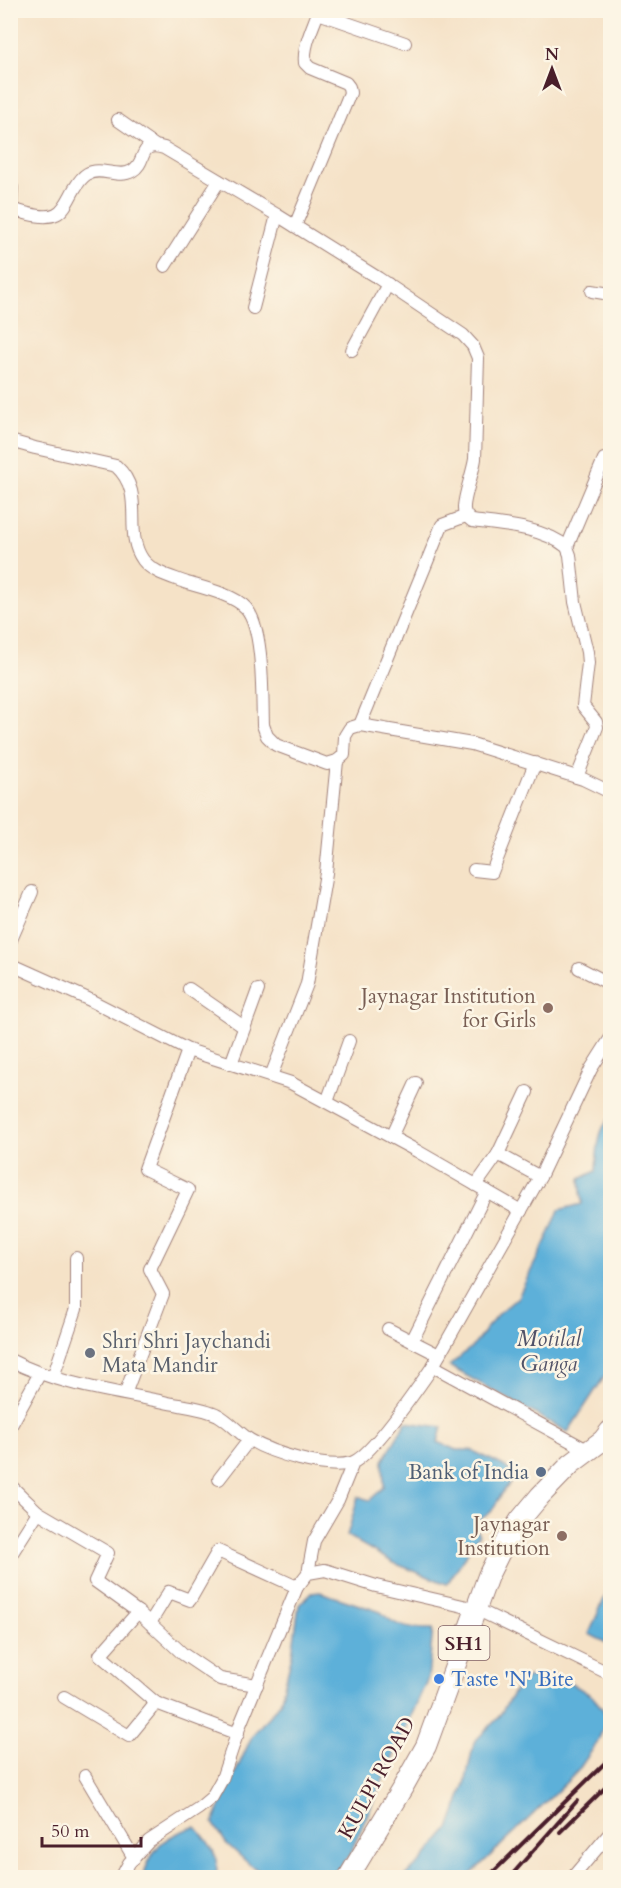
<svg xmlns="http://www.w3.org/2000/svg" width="621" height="1888" font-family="Cardo,serif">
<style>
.water{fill:#5db0d9;stroke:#546882;stroke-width:1.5}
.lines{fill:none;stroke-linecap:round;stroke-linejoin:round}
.street-casing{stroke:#a08079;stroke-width:14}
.primary-casing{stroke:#a08079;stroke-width:22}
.street{stroke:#fff;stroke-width:12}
.primary{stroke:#fff;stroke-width:20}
.rail{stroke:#4a1f2b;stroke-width:4}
.education-dot{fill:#8d6e63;stroke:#fcf5e5;stroke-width:2}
.worship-dot{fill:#6b7280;stroke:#fcf5e5;stroke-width:2}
.service-dot{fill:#5c6f8a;stroke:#fcf5e5;stroke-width:2}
.shop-dot{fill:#3f7fe0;stroke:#fcf5e5;stroke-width:2}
.labels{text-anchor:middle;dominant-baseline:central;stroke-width:5;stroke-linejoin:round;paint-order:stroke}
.shield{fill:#fcf5e5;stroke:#7f5f63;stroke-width:1.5}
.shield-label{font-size:20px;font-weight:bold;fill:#4a1f2b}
.education-label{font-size:21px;fill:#785e54;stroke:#fcf5e5;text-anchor:end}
.worship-label{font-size:21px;fill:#5b616d;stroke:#fcf5e5;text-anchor:start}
.service-label{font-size:21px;fill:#4e5e75;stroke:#fcf5e5;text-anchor:end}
.shop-label{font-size:21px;fill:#366cbe;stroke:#fcf5e5;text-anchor:start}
.street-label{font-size:21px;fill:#4a1f2b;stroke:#fcf5e5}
.water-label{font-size:22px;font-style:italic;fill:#515268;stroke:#fcf5e5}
</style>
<rect width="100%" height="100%" fill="#fcf5e5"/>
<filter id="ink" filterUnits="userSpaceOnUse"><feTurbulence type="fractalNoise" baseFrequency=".0167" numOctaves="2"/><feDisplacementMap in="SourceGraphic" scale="12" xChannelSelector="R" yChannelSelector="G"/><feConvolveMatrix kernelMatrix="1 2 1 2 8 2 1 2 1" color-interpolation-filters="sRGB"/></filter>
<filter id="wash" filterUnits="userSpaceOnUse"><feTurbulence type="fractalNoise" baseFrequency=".008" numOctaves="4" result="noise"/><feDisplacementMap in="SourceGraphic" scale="24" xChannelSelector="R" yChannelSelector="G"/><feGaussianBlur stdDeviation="1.35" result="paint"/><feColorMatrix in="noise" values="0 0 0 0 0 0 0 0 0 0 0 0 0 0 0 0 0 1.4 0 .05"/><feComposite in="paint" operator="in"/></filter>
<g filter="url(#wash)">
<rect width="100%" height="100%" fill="#f5e2c7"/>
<g class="water">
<path d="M 610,1118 L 610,1368 L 568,1432 L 449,1366 L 475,1344 L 488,1326 L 502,1311 L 518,1297 L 550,1232 L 559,1210 L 582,1204 L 580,1179 L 596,1171 C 597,1154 597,1130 610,1118 Z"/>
<path d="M 406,1422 L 442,1427 L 438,1442 L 456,1450 L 471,1450 L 504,1466 L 516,1476 L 503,1492 L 491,1512 L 474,1524 L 479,1535 L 447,1584 L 394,1563 L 347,1536 L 358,1497 L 370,1500 L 384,1487 L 383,1461 Z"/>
<path d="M 610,1585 L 610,1645 L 589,1634 Z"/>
<path d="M 320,1592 L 381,1612 C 397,1629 412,1629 433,1629 L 428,1678 L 350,1854 L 332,1877 L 268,1877 L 249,1864 L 226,1843 L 213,1823 L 252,1736 L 280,1703 L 292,1655 L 299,1605 L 311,1593 Z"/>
<path d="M 545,1675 L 563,1678 L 592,1696 L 602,1708 L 605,1715 L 605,1724 L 597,1743 L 577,1772 L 468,1877 L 403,1877 L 422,1861 L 449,1829 L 465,1784 L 474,1742 L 498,1718 L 517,1687 L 527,1678 Z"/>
<path d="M 190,1828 L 196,1827 C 210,1843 220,1856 216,1877 L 142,1877 C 155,1847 158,1840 190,1828 Z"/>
</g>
</g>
<g filter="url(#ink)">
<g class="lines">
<defs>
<g id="street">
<path d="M 318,13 L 405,43"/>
<path d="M 118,120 L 154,145"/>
<path d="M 10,184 L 12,188 L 11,209 C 23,212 44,220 56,214 C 65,210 70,196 75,188 C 78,183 82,177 87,174 C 101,166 118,179 132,171 C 148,162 137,140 164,148 L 277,215 L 378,278 L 463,335 L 473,346 L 478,358 L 475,459 C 473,473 463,499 464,509 C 464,515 468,518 472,521 C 503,525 542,527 567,547 L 570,555 L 575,602 L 587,652 L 588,663 L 583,706 L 596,722 L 597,727 L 577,777"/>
<path d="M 295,226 L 350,93 L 349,87 L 346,83 L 310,68 L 305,63 C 303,46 313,27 319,10"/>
<path d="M 165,266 L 219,181"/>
<path d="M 592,291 L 610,294"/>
<path d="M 253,308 L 277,215"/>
<path d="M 352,350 L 388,284"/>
<path d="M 10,441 L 35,448 L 116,466 C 147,494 122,531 143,560 C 153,573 172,577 187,583 C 204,588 234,595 246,608 C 264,628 262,697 263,725 L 267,736 L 276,745 L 327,764 L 337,761 L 344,755 L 345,736 L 350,728 L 360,725 L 472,744 L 583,779 L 610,792"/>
<path d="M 567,547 L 604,459 L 610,463"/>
<path d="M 360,725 L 442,525 L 466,516"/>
<path d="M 474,870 L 492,872 L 535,763"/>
<path d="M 10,942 L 32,892"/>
<path d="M 10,964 L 88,999 L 188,1050 L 291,1083 L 417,1151 L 521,1211"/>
<path d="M 579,968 L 610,984"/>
<path d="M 189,989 L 244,1027"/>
<path d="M 231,1064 L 258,990"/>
<path d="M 271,1076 L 307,984 L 326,873 L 337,761"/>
<path d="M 327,1102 L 349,1041"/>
<path d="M 391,1137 L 416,1083"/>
<path d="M 498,1154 L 540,1177"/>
<path d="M 476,1185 L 498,1154 L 527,1092"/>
<path d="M 388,1329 L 439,1355"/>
<path d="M 412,1341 L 487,1191"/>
<path d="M 10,1360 C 58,1385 113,1391 164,1402 C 181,1406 202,1407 218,1415 C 230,1422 239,1433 250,1440 C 271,1453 327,1470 351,1463 C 370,1458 420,1385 433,1366 L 540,1177 L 591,1069 L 610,1039"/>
<path d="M 433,1366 L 589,1451"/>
<path d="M 53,1377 L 76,1309 L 76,1258"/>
<path d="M 125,1394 L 163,1294 L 150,1269 L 188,1190 L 145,1169 L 188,1050"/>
<path d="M 10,1427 L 40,1373"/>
<path d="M 219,1479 L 249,1440"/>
<path d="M 10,1485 L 38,1512"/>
<path d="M 10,1556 L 38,1512 L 108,1553 L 95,1581 L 138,1612 L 183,1654 L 220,1679 L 257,1685"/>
<path d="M 308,1573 L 314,1541 L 338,1500 L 353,1463"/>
<path d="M 138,1612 L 100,1655 L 156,1703 L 238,1734"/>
<path d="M 150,1623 L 169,1592 L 190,1600 L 218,1551 L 297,1587"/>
<path d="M 64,1697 L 129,1736 L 156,1703"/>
<path d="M 85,1776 L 134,1858"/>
<path d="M 121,1878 L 129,1863 L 149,1841 L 199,1808 L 212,1797 L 222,1779 L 240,1725 L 297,1587 L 308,1573 L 325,1570 L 376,1586 L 476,1609 L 610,1674"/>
<path d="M 572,1878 L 610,1833"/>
</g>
<path id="primary" d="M 348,1878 L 403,1787 L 426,1746 L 488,1576 L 502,1548 L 520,1520 L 540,1496 L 571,1464 L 603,1440 L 610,1431"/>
</defs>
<use href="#street" class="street-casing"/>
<use href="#primary" class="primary-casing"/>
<use href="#street" class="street"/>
<use href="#primary" class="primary"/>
<g class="rail">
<path d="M 560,1832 L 610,1783"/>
<path d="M 487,1878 L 610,1758"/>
<path d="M 509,1878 L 577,1801"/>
</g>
</g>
</g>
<g class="education-dot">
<circle cx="548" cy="1008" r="6"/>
<circle cx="562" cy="1536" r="6"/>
</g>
<circle class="worship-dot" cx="90" cy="1353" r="6"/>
<circle class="service-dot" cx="541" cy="1472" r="6"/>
<circle class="shop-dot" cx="439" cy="1679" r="6"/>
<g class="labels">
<rect class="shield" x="438.5" y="1626" width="51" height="34" rx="4.5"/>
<g class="shield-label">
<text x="464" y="1643">SH1</text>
</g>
<g class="education-label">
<text x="536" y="996">Jaynagar Institution<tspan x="536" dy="24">for Girls</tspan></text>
<text x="550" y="1524">Jaynagar<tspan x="550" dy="24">Institution</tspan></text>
</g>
<g class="worship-label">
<text x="102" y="1341">Shri Shri Jaychandi<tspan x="102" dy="24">Mata Mandir</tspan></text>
</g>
<g class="service-label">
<text x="529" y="1472">Bank of India</text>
</g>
<g class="shop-label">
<text x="451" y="1679">Taste 'N' Bite</text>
</g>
<g class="street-label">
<text transform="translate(377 1778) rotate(-61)">KULPI ROAD</text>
</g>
<g class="water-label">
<text x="549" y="1339">Motilal<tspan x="549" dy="25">Ganga</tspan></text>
</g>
</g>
<rect width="621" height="1888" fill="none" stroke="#fcf5e5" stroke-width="36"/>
<g transform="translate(552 69)" stroke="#fcf5e5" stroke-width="4.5" paint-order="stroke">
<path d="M0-4.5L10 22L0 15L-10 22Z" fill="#4a1f2b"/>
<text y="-9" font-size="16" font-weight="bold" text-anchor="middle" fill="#4a1f2b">N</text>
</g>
<path d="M42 1837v9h99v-9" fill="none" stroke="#4a1f2b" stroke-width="3"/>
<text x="51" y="1837" font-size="18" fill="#4a1f2b" stroke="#fcf5e5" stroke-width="4.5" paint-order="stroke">50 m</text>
</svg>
